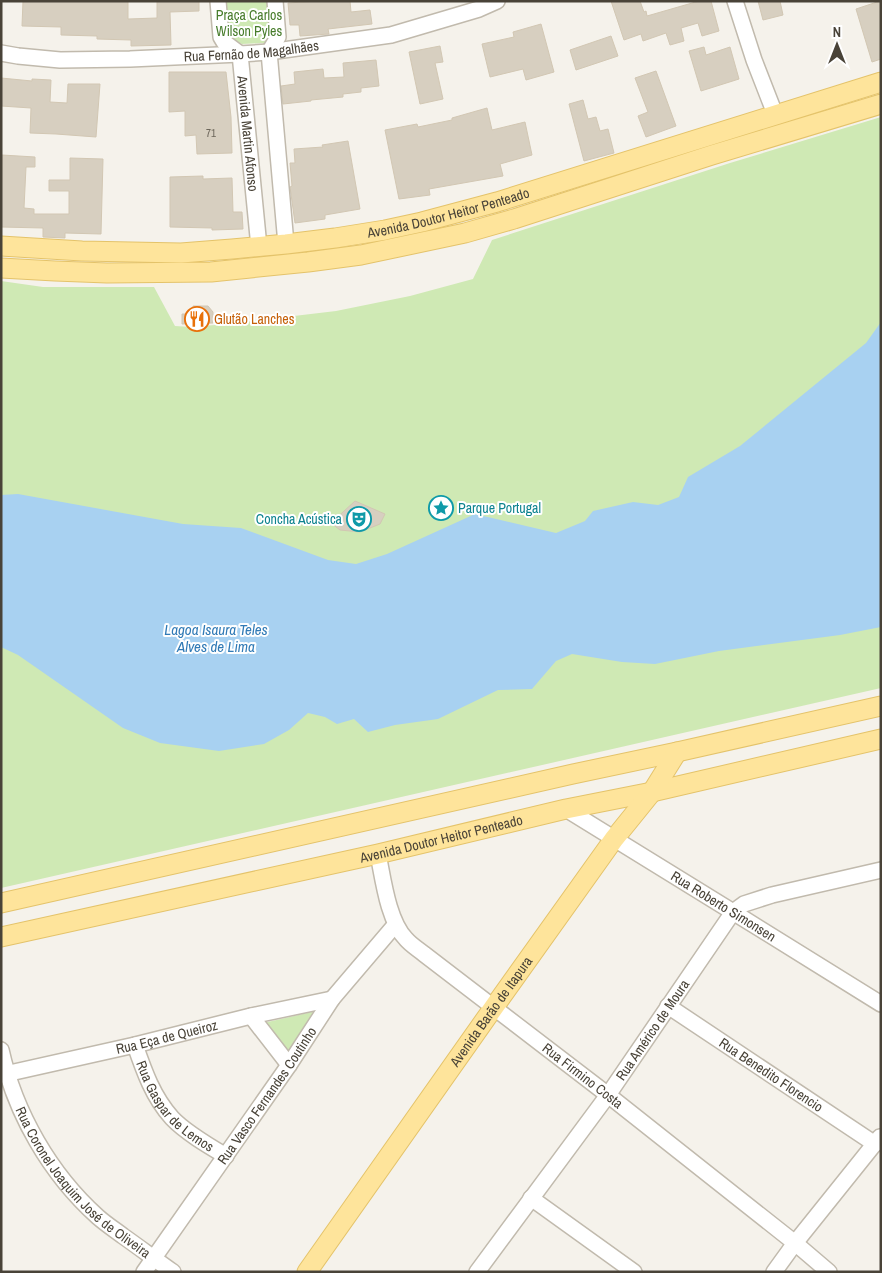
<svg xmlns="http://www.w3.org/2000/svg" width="882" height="1273" font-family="'Archivo Narrow',sans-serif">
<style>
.green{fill:#cfe9b4}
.water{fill:#a8d1f1}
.building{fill:#d7cfc0;stroke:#d2c7b3}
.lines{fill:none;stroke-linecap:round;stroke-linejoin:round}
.minor-casing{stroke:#c1baad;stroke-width:18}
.major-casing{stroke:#e4c36a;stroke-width:21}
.minor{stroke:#fff;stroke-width:15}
.major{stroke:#fee49b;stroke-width:19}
.labels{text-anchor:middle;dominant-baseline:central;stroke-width:4;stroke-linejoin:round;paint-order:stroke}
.number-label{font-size:11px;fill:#6c665a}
.park-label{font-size:14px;fill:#477c2b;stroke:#fff}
.street-label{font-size:14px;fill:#494338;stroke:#fff}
.food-label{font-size:14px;fill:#c56008;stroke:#fff;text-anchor:start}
.culture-label{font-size:14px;fill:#0d838f;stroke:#fff;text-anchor:start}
.water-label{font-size:15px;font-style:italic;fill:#307ab6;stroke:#fff}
</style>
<rect width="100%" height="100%" fill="#f5f2eb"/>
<g class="green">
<path d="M 224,1 L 270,1 L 273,31 L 264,43 L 242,44 L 227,37 Z"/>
<path d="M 881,117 L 881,688 L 1,888 L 1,281 L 43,287 L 154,287 L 175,326 L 191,327 L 227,324 L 336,311 L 410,296 L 473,279 L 492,240 L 730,163 Z"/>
<path d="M 316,1011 L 287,1055 L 259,1024 Z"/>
</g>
<path class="water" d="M 881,322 L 881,627 L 840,635 L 719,651 L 655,664 L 622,662 L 572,654 L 556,661 L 532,689 L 498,690 L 438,719 L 395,725 L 368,732 L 354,719 L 337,724 L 325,717 L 308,713 L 289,730 L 264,744 L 219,751 L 160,743 L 123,728 L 18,655 L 1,647 L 1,495 L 18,494 L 183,524 L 241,528 L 328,560 L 356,564 L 387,554 L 475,514 L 556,533 L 585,521 L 593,511 L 633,502 L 658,505 L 679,497 L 688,477 L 740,446 L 866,343 Z"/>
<g class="building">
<path d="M 23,1 L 128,1 L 128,19 L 157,18 L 157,1 L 199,1 L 199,11 L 170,12 L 171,45 L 131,46 L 131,40 L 97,39 L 97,36 L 61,35 L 61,27 L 22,26 Z"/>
<path d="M 318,1 L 350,1 L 351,12 L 370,10 L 372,24 L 328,29 L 329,34 L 300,36 L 299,25 L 290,25 L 288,3 Z"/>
<path d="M 611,1 L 640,1 L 644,12 L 646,11 L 647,16 L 699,1 L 711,1 L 719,31 L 702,36 L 698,23 L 681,28 L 684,41 L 670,45 L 666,33 L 643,41 L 641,34 L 624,40 Z"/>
<path d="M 758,1 L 780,1 L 783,15 L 763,20 Z"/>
<path d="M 880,1 L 881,1 L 881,59 L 872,62 L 856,9 Z"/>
<path d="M 541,24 L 554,72 L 526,80 L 523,69 L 490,77 L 482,44 L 514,37 L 513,32 Z"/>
<path d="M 611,36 L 618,56 L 576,70 L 570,50 Z"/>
<path d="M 440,46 L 443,62 L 435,63 L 443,99 L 420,104 L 409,52 Z"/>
<path d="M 704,47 L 706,55 L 730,47 L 739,79 L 701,91 L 689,51 Z"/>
<path d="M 376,60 L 379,86 L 361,88 L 361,92 L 343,94 L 343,97 L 311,100 L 311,101 L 283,104 L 281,86 L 295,84 L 294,72 L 323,69 L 324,78 L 344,77 L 343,63 Z"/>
<path d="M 656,71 L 676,126 L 646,137 L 638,116 L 648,112 L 635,78 Z"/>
<path d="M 169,72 L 226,72 L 231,117 L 232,153 L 197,154 L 196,135 L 185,136 L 185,111 L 169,112 Z"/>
<path d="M 1,78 L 32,81 L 32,79 L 51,80 L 50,102 L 67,103 L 68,84 L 100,84 L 96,137 L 56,134 L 30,133 L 31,108 L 1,106 Z"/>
<path d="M 583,100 L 588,119 L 596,117 L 600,131 L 608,129 L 614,153 L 584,161 L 569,104 Z"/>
<path d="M 487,108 L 492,130 L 525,122 L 532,155 L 500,164 L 503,176 L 429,189 L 430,195 L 399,199 L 385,130 L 417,124 L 418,127 L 452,120 L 452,118 Z"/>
<path d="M 348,141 L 360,209 L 325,215 L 325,219 L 295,223 L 290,187 L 292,186 L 290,163 L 295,163 L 294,149 L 323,147 L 322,145 Z"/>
<path d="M 2,155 L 35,157 L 35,167 L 26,167 L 24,208 L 34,209 L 34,214 L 69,214 L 69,191 L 49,191 L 49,180 L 70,180 L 70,158 L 103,159 L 101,234 L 65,233 L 65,238 L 43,237 L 43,228 L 1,227 Z"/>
<path d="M 203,176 L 203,179 L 232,178 L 233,212 L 242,212 L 243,229 L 212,230 L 212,228 L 170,227 L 170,177 Z"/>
<path d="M 193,306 L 208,306 L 213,312 L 213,323 L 182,324 L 182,314 L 193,314 Z"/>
<path d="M 355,501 L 385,514 L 380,524 L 360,532 L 340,530 L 331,523 Z"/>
</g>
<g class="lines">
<defs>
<g id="minor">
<path id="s1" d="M 218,1 L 221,37 L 224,42 L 240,54 L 259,247"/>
<path d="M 275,1 L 278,37 L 269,52 L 286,244"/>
<path d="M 735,1 L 754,60 L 775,114"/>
<path id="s2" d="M 1,53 L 18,56 L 60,60 L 130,59 L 240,54 L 269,52 L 391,35 L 479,9 L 497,1"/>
<path id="s3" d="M 566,809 L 733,912 L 881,1004"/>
<path id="s4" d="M 378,854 C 383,878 388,921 406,939 C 411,945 418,949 424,954 L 608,1095 L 795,1243 L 829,1272"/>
<path id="s5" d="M 668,1006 L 875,1144"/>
<path d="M 251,1016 L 289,1065"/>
<path id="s6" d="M 135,1045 C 144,1071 153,1097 172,1118 C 185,1132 209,1146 226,1156"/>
<path id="s7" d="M 1,1050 C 15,1113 50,1174 98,1217 C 106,1224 115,1230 123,1236 C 140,1248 156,1260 173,1272"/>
<path id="s8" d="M 1,1075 L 135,1045 L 251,1016 L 332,999"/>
<path d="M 531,1198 L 634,1272"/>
<path id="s9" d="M 144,1272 L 289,1065 L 332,999 L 395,925"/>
<path id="s10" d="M 477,1272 L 608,1095 L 733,912 L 744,904 L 772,895 L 881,870"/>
<path d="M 774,1272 L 795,1243 L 880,1137"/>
</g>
<g id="major">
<path id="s11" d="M 1,246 L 82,251 L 181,253 L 232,249 L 286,244 L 335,238 L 385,230 L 422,222 L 497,202 L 881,82"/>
<path d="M 1,268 L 55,271 L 107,273 L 211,272 L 308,262 L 361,255 L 465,233 L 514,219 L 712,155 L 881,104"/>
<path d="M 1,903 L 573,774 L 677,752 L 881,706"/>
<path id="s12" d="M 1,937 L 378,854 L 566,809 L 652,792 L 881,739"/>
<path id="s13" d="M 307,1272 L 494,1007 L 614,839 L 652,792 L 677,752"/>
</g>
</defs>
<use href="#minor" class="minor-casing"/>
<use href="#major" class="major-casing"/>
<use href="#minor" class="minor"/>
<use href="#major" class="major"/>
</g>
<defs>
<symbol id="restaurant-ring" viewBox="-11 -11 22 22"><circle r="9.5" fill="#fff" stroke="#e8710a" stroke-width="1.5"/><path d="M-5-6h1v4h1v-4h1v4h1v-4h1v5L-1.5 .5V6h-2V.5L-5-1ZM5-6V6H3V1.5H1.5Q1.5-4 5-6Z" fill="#e8710a"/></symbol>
<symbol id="sight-ring" viewBox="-11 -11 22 22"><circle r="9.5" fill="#fff" stroke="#0f9aa8" stroke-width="1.5"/><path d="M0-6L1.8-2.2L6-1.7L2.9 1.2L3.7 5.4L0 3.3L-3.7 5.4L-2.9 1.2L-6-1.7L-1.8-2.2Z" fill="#0f9aa8"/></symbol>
<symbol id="theatre-ring" viewBox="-11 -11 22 22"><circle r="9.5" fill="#fff" stroke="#0f9aa8" stroke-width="1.5"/><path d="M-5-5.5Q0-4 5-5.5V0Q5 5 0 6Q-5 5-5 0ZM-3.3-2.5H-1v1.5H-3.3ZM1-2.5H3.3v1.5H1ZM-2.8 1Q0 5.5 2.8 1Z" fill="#0f9aa8"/></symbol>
</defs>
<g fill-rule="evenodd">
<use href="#restaurant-ring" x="183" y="305" width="28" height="28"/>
<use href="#sight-ring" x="427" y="494" width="28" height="28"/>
<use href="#theatre-ring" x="345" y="505" width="28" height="28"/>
</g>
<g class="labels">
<g class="number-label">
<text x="211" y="133">71</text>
</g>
<g class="park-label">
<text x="249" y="15">Praça Carlos<tspan x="249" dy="16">Wilson Pyles</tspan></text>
</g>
<g class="street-label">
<text stroke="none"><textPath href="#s2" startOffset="251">Rua Fernão de Magalhães</textPath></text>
<text stroke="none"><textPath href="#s1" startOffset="142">Avenida Martin Afonso</textPath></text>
<text stroke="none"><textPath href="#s11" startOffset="451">Avenida Doutor Heitor Penteado</textPath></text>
<text stroke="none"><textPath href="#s12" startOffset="451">Avenida Doutor Heitor Penteado</textPath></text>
<text stroke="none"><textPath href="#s3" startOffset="185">Rua Roberto Simonsen</textPath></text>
<text stroke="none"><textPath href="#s13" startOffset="319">Avenida Barão de Itapura</textPath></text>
<text stroke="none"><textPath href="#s10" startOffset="299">Rua Américo de Moura</textPath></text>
<text stroke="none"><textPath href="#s8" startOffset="170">Rua Eça de Queiroz</textPath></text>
<text stroke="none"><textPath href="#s5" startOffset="124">Rua Benedito Florencio</textPath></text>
<text stroke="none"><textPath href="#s4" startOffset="314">Rua Firmino Costa</textPath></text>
<text stroke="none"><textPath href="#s9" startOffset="215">Rua Vasco Fernandes Coutinho</textPath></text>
<text stroke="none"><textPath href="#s6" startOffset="75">Rua Gaspar de Lemos</textPath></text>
<text stroke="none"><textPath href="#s7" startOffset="160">Rua Coronel Joaquim José de Oliveira</textPath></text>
</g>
<g class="food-label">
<text x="214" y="319">Glutão Lanches</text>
</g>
<g class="culture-label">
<text x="458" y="508">Parque Portugal</text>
<text x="342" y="519" text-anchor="end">Concha Acústica</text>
</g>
<g class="water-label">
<text x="216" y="629">Lagoa Isaura Teles<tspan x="216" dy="17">Alves de Lima</tspan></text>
</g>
</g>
<rect width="882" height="1273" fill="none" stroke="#494338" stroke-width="5"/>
<g transform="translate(837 45)" stroke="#ffffff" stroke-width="4" paint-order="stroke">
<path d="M0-4L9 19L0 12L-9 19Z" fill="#494338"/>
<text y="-8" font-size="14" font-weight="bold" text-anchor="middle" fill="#494338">N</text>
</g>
</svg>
